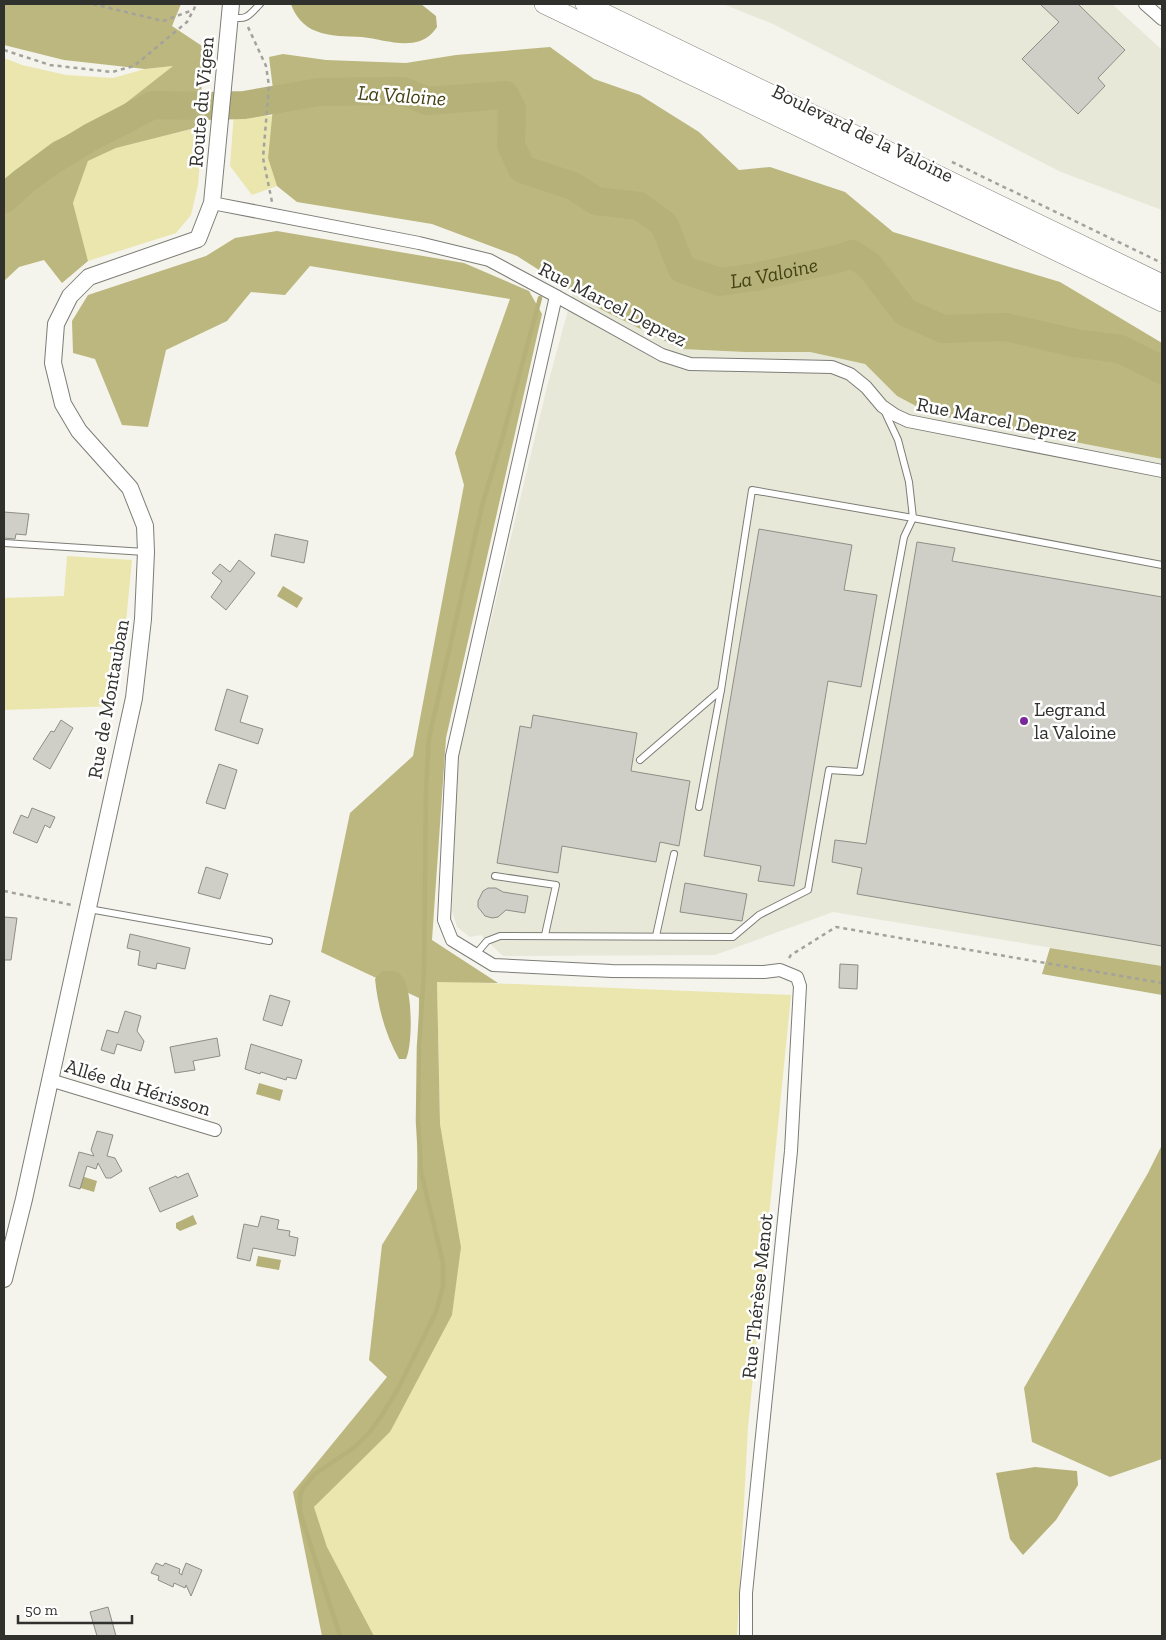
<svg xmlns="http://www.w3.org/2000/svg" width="1166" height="1640" font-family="'Zilla Slab',serif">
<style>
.built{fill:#e8e8d9}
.green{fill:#eae6ae}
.forest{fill:#bbb77e}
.water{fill:#b5b179}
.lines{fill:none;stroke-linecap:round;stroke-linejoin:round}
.stream{stroke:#b5b179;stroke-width:4.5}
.river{stroke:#b5b179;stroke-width:28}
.building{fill:#cfcfc8;stroke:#8e8e87}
.lane-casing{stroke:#7d7d77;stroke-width:8}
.street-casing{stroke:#7d7d77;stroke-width:14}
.secondary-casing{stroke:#7d7d77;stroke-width:18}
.primary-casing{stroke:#7d7d77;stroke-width:20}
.path{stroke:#a3a29d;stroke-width:2.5;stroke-dasharray:4 4;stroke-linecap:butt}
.lane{stroke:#fff;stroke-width:6}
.street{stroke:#fff;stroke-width:12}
.secondary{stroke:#fff;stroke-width:16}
.primary{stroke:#fff;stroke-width:19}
.poi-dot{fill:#792899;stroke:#fff;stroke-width:2}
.labels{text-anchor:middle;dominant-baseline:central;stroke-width:5;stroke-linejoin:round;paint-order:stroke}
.street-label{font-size:20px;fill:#30302d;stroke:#fff}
.poi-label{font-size:20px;fill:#30302d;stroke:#fff;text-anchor:start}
.water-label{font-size:21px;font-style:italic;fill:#454215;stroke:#fff}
</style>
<rect width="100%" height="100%" fill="#f4f3ec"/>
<g class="built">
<path d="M 723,4 L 1112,4 L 1162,50 L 1162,210 L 1061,172 L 773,24 Z"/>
<path d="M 573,292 L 602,310 L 681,349 L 745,352 L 810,352 L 865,364 L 897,396 L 931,414 L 1162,459 L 1162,966 L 833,912 L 715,955 L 503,956 L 481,935 L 470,937 L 457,927 L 452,911 L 455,802 L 458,758 L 547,387 Z"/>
</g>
<g class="green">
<path d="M 4,58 L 22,65 L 66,75 L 113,78 L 145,69 L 174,66 L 113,113 L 53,142 L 4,179 Z"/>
<path d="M 234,113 L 272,116 L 268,158 L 277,186 L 252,195 L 230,166 Z"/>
<path d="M 203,126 L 198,185 L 191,215 L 176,233 L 88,261 L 73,203 L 88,161 L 116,148 Z"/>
<path d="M 67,556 L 132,560 L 124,642 L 116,706 L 4,710 L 4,598 L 64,596 Z"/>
<path d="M 437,981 L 791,995 L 748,1427 L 737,1636 L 374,1636 L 327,1547 L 314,1507 L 390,1432 L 461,1247 L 440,1124 Z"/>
</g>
<g class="forest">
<path d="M 4,4 L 181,4 L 172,26 L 205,48 L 201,76 L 203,126 L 116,148 L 88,161 L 73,203 L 88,261 L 62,283 L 44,260 L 19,267 L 4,281 L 4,179 L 53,142 L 113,113 L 173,66 L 145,69 L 64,60 L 4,45 Z"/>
<path d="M 550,47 L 594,79 L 640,95 L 699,132 L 739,170 L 770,167 L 845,192 L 893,232 L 1060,282 L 1162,343 L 1162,459 L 931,414 L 897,396 L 865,364 L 810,352 L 745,352 L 681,349 L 602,310 L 517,256 L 432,224 L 297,202 L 277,186 L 268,158 L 274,97 L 269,57 L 283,54 L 326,60 L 406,63 L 456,55 Z"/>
<path d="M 277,231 L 464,263 L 529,291 L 542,314 L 446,738 L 432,940 L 498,983 L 437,982 L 440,1124 L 461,1247 L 452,1315 L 390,1432 L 314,1507 L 327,1547 L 374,1636 L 322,1636 L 293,1492 L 387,1377 L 369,1360 L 382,1245 L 417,1189 L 419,998 L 321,952 L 350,813 L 413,756 L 464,485 L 455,453 L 510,299 L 310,266 L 285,295 L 251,292 L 227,321 L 166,350 L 148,427 L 122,425 L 95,359 L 73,353 L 72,321 L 88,295 L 206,256 L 235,238 Z"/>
<path d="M 1050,948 L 1162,966 L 1162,995 L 1042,974 Z"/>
<path d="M 1162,1145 L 1162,1459 L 1110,1477 L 1032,1442 L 1024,1388 L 1148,1173 Z"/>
</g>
<g class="water">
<path d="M 291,4 L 421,4 L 436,16 L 437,27 C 432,34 428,38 420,41 C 402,47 380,39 362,37 C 347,36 330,37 316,31 C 304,27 295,16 291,4 Z"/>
<path d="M 283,586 L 303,598 L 297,608 L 277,596 Z"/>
<path d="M 382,971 C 389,971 396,970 401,975 C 413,985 413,1045 406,1059 L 399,1059 C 385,1034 378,1007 375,979 Z"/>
<path d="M 259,1083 L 283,1090 L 280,1101 L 256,1094 Z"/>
<path d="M 75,1174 L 97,1181 L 94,1192 L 74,1186 Z"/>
<path d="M 193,1215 L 197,1224 L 180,1231 L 176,1228 L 176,1223 Z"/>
<path d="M 258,1256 L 281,1260 L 279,1270 L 256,1266 Z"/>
<path d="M 1035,1467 L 1077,1471 L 1078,1485 L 1056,1520 L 1023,1555 L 1010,1539 L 996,1473 Z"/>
</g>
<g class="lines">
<path class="stream" d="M 340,1636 L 300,1512 L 300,1495 L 303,1488 L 315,1474 L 355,1447 L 369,1433 L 382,1415 L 399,1387 L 436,1312 L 443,1286 L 443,1263 L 421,1172 L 418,1121 L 419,1047 L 424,972 L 426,790 L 429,738 L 483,502 L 501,443 L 540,298"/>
<path class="river" id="s1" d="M 4,199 L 24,181 L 53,160 L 91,137 L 153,105 L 205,106 L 244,105 L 319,92 L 403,91 L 427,101 L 505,95 L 512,109 L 511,145 L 522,169 L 573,186 L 596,201 L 639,206 L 664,224 L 682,269 L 720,282 L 755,277 L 837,259 L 852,254 L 869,265 L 905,312 L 943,329 L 1006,327 L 1075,343 L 1120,349 L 1162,370"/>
</g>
<g class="building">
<path d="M 1040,4 L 1078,4 L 1125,50 L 1098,78 L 1105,86 L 1078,114 L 1022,59 L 1059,22 Z"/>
<path d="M 4,512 L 29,514 L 26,535 L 16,534 L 15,539 L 4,538 Z"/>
<path d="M 759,529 L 852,545 L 844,590 L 877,595 L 861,687 L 828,681 L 794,886 L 758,881 L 761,866 L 704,856 Z"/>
<path d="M 275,534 L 308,541 L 304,563 L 271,556 Z"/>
<path d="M 917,542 L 955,548 L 952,561 L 1162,597 L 1162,946 L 857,894 L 862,868 L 832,862 L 835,840 L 866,844 Z"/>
<path d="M 239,560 L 255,573 L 226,610 L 211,597 L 222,581 L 212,573 L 220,564 L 230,572 Z"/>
<path d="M 227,689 L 248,696 L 240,722 L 263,729 L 258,744 L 215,730 Z"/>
<path d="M 533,715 L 637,733 L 631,771 L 690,781 L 679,846 L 660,842 L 656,862 L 562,846 L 558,873 L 497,863 L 520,726 L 531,728 Z"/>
<path d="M 61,720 L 73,728 L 50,769 L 33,759 L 51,731 L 54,732 Z"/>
<path d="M 219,764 L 237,770 L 225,809 L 206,803 Z"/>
<path d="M 32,808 L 55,817 L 50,828 L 45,825 L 37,843 L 13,833 L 21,815 L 28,818 Z"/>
<path d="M 206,867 L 228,874 L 220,899 L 198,893 Z"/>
<path d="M 685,883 L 747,894 L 742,921 L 680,912 Z"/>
<path d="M 488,888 L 496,888 L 503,892 L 528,896 L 525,913 L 506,910 L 498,917 L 492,918 L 485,916 L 478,907 L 478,901 L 483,891 Z"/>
<path d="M 4,917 L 17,918 L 11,960 L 4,960 Z"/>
<path d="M 130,934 L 190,948 L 185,969 L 157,963 L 156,969 L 138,965 L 140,951 L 127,948 Z"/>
<path d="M 840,964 L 858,965 L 857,989 L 839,988 Z"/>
<path d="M 270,995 L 290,1001 L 282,1026 L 263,1020 Z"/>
<path d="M 125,1011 L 141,1016 L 137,1031 L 144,1041 L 141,1051 L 117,1044 L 114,1054 L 101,1050 L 107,1030 L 118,1033 Z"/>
<path d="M 217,1038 L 220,1056 L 193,1061 L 195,1070 L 175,1073 L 170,1047 Z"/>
<path d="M 251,1044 L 302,1060 L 296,1079 L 287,1077 L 286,1080 L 261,1072 L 260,1074 L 245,1069 Z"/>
<path d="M 97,1131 L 113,1135 L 107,1156 L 115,1158 L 122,1171 L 111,1178 L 106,1178 L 98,1163 L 96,1169 L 87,1166 L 80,1189 L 69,1186 L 79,1152 L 94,1156 L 91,1150 Z"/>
<path d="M 188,1173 L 198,1196 L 160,1212 L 149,1188 L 176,1176 L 177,1178 Z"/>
<path d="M 261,1216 L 279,1220 L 277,1229 L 290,1231 L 289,1236 L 298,1238 L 295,1256 L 253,1248 L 250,1261 L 237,1258 L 244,1224 L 258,1227 Z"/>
<path d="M 156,1563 L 163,1566 L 165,1563 L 180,1569 L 179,1573 L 182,1575 L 182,1573 L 186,1563 L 202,1570 L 191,1596 L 186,1585 L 185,1588 L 174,1583 L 173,1587 L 158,1580 L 159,1576 L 151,1573 Z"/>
<path d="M 108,1607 L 116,1636 L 97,1636 L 90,1612 Z"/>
</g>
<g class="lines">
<defs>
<g id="lane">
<path d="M 232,17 C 247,21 250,14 260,4"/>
<path d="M 884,410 L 898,440 L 909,482 L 913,518 L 1162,565"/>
<path d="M 4,543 L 145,552"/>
<path d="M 640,760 L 721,690"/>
<path d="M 495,876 L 556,885 L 545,935"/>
<path d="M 89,909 L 269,941"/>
<path d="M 656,936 L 674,854"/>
<path d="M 476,954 L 487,941 L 500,936 L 733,937 L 759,915 L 808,890 L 829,770 L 860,772 L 904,537 L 913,518 L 752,490 L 721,690 L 699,807"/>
</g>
<g id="street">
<path d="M 1145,4 L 1162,19"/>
<path d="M 212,203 L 419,243 L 489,260 L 556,296 L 662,355 L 690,364 L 832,367 L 850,374 L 866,387 L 882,406 L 895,415 L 908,421 L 1162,471"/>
<path d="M 556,296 L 452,756 L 444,920 L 452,940 L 493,965 L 612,971 L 764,972 L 780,970 L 797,977 L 800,986 L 791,1151 L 746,1593 L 746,1636"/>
<path d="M 50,1080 L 215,1130"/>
</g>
<path id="secondary" d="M 4,1279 L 24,1199 L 134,698 L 143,619 L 146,552 L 145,526 L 130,488 L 79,431 L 63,404 L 53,363 L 56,324 L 70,296 L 89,277 L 198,239 L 212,203 L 231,4"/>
<g id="primary">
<path d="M 544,4 L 1162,302"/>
<path d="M 585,4 L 1162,284"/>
</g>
</defs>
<use href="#lane" class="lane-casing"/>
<use href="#street" class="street-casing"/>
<use href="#secondary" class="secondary-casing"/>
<use href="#primary" class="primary-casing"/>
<g class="path">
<path d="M 93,4 L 163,21 L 193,10"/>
<path d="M 248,27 L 266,66 L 269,86 L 263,158 L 272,202"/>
<path d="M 4,50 L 50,65 L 112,72 L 134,66 L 187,22 L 194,9 L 196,4"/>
<path d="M 952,162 L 1162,263"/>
<path d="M 4,891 L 72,905"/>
<path d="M 789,958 L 791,955 L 836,927 L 1162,983"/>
</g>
<use href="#lane" class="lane"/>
<use href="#street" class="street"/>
<use href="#secondary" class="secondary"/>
<use href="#primary" class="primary"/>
</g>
<circle class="poi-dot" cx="1024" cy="721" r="5"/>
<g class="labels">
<g class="street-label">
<text transform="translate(201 102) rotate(-85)">Route du Vigen</text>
<text transform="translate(863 133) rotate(26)">Boulevard de la Valoine</text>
<text transform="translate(613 304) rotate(27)">Rue Marcel Deprez</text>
<text transform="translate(997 419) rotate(11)">Rue Marcel Deprez</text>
<text transform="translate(108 699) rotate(-80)">Rue de Montauban</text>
<text transform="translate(138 1087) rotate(17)">Allée du Hérisson</text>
<text transform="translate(757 1296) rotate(-84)">Rue Thérèse Menot</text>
</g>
<g class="poi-label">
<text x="1034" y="709">Legrand<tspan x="1034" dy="23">la Valoine</tspan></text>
</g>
<g class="water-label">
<text transform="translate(402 95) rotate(4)">La Valoine</text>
<text stroke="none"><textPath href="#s1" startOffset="909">La Valoine</textPath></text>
</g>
</g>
<rect width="1166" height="1640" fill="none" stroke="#30302d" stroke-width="10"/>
<path d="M18 1615v8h114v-8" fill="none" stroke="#30302d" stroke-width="2.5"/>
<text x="25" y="1615" font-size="15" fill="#30302d" stroke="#ffffff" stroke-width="4" paint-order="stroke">50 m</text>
</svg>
